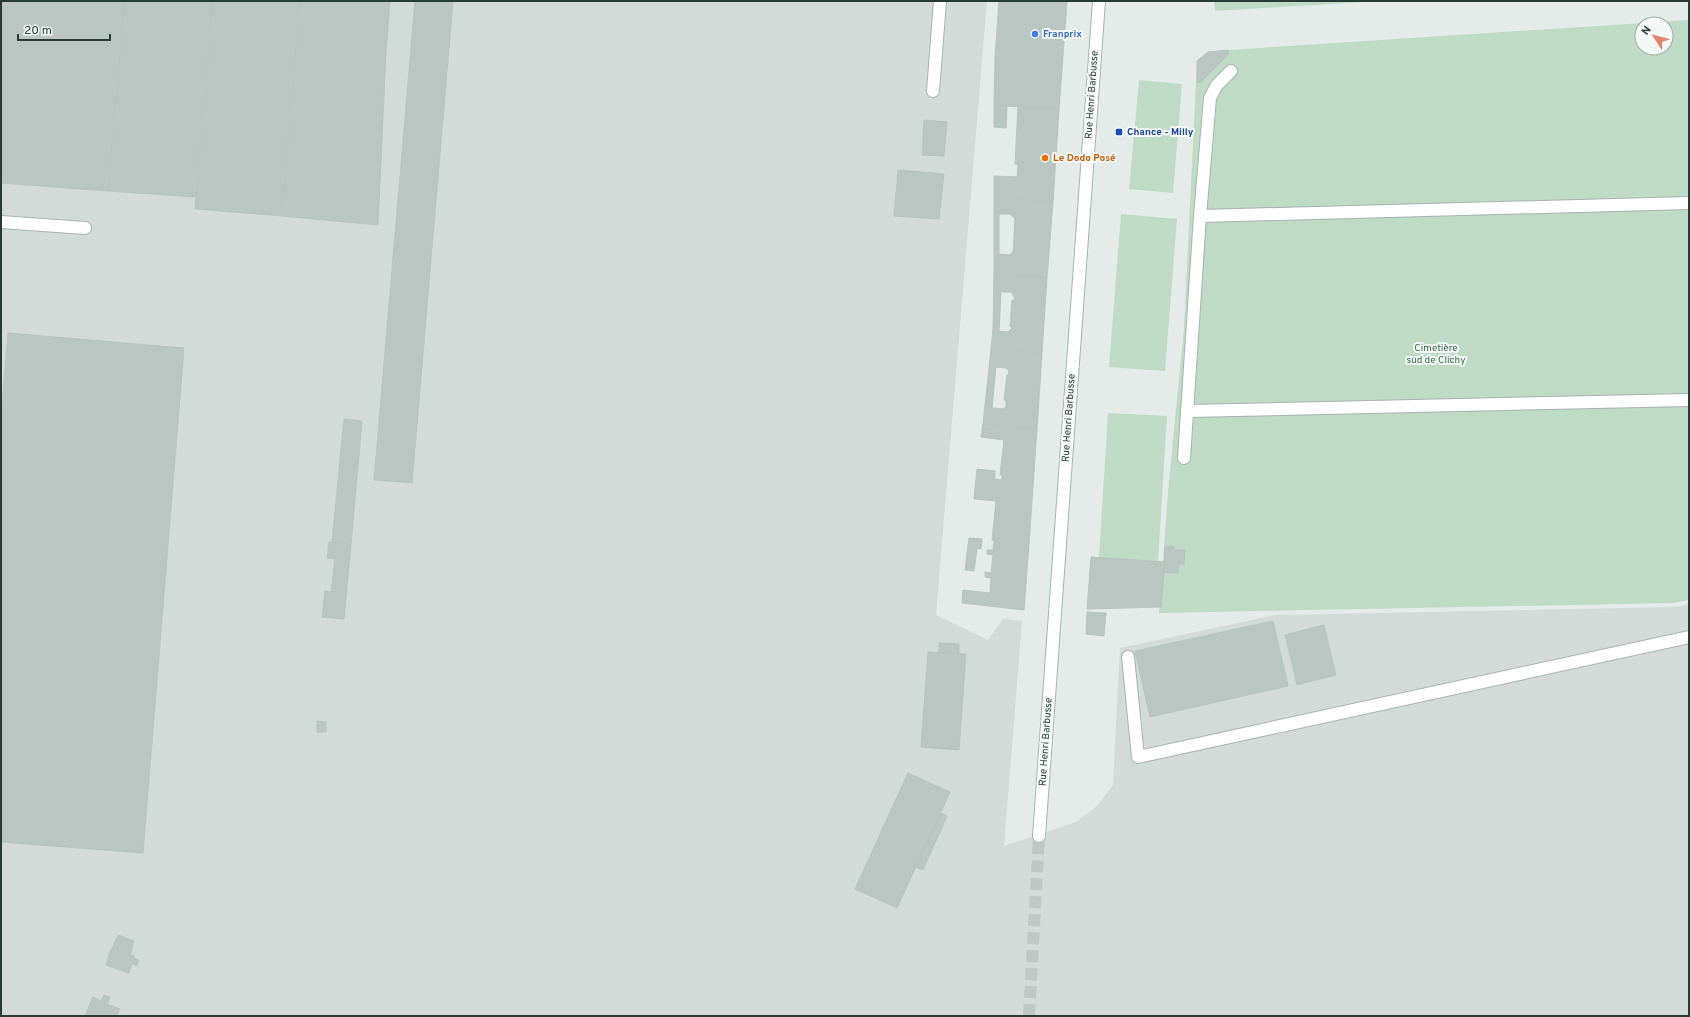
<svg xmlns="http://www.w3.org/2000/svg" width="1690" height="1017" font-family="Overpass,sans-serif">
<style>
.built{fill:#d2dbd7}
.green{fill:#bfdac5;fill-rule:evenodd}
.building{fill:#b9c6c1;stroke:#b7c4be;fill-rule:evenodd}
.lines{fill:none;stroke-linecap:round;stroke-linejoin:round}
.tertiary-tunnel{stroke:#bec8c4;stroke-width:12;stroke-dasharray:12 6;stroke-linecap:butt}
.service-casing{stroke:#a7b3ae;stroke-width:14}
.tertiary-casing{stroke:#a7b3ae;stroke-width:14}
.service{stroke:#fff;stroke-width:12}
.tertiary{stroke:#fff;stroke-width:12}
.shop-dot{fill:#3f7fe0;stroke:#f4f8f6;stroke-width:1.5}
.transit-dot{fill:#1a4fb4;stroke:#f4f8f6;stroke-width:1.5}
.food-dot{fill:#e8710a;stroke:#f4f8f6;stroke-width:1.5}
.labels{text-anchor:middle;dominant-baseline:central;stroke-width:4;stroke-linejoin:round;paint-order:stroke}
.shop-label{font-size:10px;font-weight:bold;fill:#366cbe;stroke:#f4f8f6;text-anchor:start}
.street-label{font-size:10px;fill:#253b34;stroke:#f4f8f6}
.transit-label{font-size:10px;font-weight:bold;fill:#164399;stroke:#f4f8f6;text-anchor:start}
.food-label{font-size:10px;font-weight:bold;fill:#c56008;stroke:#f4f8f6;text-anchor:start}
.park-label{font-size:10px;fill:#346d48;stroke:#f4f8f6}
</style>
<rect width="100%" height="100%" fill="#e4ebe8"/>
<path class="built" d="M 1,1 L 987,1 L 936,615 L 988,640 L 1003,619 L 1022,621 L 1004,846 L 1076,822 L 1097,806 L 1113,785 L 1120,648 L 1276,615 L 1676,607 L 1689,604 L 1689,1016 L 1,1016 Z"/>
<g class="green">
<path d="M 1214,1 L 1379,1 L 1215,11 Z"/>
<path d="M 1689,20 L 1689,600 L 1673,603 L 1159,613 L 1169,481 L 1184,329 L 1197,61 L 1208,52 L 1228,50 ZM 1642,24 L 1666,24 L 1666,48 L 1642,48 Z"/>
<path d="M 1139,80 L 1182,84 L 1173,193 L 1129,189 Z"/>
<path d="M 1121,214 L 1177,219 L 1165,371 L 1109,367 Z"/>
<path d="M 1108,413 L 1167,416 L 1158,561 L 1099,558 Z"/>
</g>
<g class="building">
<path d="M 1,1 L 125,1 L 108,191 L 1,183 Z"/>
<path d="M 125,1 L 213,1 L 196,197 L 108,191 Z"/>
<path d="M 213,1 L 300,1 L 282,216 L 195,209 Z"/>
<path d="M 300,1 L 390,1 L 386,51 L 378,225 L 282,216 Z"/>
<path d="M 415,1 L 453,1 L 412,483 L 374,480 Z"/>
<path d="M 999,1 L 1067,1 L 1059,110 L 994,105 L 995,57 Z"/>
<path d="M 1228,50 L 1228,55 L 1200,83 L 1197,82 L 1197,61 L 1208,52 Z"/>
<path d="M 994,105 L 1007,106 L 1006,128 L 994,127 Z"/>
<path d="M 1018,106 L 1059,110 L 1053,202 L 994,197 L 994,176 L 1017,177 L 1018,164 L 1015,164 Z"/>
<path d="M 924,120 L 947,122 L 944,156 L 922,155 Z"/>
<path d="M 898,170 L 944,174 L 939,219 L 894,216 Z"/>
<path d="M 994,197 L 1053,202 L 1047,278 L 994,273 ZM 999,214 L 1010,214 L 1015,219 L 1013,252 L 1009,255 L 999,254 Z"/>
<path d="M 994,273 L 1047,278 L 1042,353 L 991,349 L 993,329 ZM 1001,292 L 1012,292 L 1015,300 L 1012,300 L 1010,326 L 1012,328 L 1008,332 L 999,331 Z"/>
<path d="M 8,333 L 184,348 L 143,853 L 1,842 L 1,417 Z"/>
<path d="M 991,349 L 1042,353 L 1037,429 L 983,424 ZM 996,367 L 1006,368 L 1009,371 L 1008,375 L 1007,375 L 1004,400 L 1006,400 L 1006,406 L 1004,409 L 992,408 Z"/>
<path d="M 344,419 L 362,421 L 351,544 L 332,542 Z"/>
<path d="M 983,424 L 1037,429 L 1029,544 L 992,540 L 996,501 L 974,499 L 977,469 L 995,471 L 995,479 L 1002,480 L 1002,475 L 1000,475 L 1004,440 L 981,437 Z"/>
<path d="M 969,538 L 982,539 L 981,549 L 977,548 L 974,571 L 965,570 Z"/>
<path d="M 994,541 L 1029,544 L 1024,610 L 962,603 L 963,590 L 990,593 L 991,578 L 985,577 L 985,572 L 991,573 L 993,555 L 987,554 L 987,550 L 993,550 Z"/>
<path d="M 329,542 L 351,544 L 344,619 L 322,617 L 325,591 L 331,592 L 335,559 L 327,558 Z"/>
<path d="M 1165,546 L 1174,546 L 1174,550 L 1185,550 L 1184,564 L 1179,564 L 1178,573 L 1164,572 Z"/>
<path d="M 1091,557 L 1165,562 L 1161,607 L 1087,609 Z"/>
<path d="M 1087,612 L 1106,613 L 1104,636 L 1086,634 Z"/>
<path d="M 1273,621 L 1288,686 L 1150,717 L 1135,651 Z"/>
<path d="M 1324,625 L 1336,675 L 1297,685 L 1285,635 Z"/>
<path d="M 939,643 L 959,644 L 959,654 L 939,653 Z"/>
<path d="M 928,652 L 966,654 L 959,750 L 921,747 Z"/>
<path d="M 317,721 L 326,722 L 326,732 L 317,732 Z"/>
<path d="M 908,773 L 950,792 L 897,908 L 855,889 Z"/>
<path d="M 941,813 L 947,816 L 923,870 L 916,867 Z"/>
<path d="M 118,935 L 134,941 L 131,952 L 131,955 L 112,949 Z"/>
<path d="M 111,949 L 134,956 L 134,958 L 139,960 L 137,966 L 132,964 L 129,973 L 106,965 Z"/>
<path d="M 104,995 L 110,997 L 107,1004 L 120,1009 L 117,1016 L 85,1016 L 93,997 L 101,1001 Z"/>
</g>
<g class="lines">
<path class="tertiary-tunnel" d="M 1029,1016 L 1039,836"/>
<defs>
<g id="service">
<path d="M 933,91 L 940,1"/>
<path d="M 1200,216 L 1210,98 L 1217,85 L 1231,71"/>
<path d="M 1,222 L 85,228"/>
<path d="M 1187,411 L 1689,400"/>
<path d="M 1184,458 L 1200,216 L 1689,203"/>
<path d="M 1128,657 L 1138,757 L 1689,637"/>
</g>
<path id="tertiary" d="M 1039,836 L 1099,1"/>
</defs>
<use href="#service" class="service-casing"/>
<use href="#tertiary" class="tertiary-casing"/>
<use href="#service" class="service"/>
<use href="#tertiary" class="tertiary"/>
</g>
<circle class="shop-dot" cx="1035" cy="34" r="4"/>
<rect class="transit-dot" x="1115" y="128" width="8" height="8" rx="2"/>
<circle class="food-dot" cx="1045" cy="158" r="4"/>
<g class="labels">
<g class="shop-label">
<text x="1043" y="34">Franprix</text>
</g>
<g class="street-label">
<text transform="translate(1092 95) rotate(-86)">Rue Henri Barbusse</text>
<text transform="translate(1069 418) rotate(-86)">Rue Henri Barbusse</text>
<text transform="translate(1046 742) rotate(-86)">Rue Henri Barbusse</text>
</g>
<g class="transit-label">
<text x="1127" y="132">Chance - Milly</text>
</g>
<g class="food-label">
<text x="1053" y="158">Le Dodo Posé</text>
</g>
<g class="park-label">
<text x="1436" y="348">Cimetière<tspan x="1436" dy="12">sud de Clichy</tspan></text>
</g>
</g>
<rect width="1690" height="1017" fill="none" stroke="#253b34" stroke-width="4"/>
<g transform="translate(1654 36) rotate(306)"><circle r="19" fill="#f4f8f6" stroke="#a1aca8"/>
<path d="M0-3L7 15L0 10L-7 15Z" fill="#e1856c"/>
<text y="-6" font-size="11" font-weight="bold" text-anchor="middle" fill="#253b34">N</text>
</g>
<path d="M18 34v6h92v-6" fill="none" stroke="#253b34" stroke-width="2"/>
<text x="24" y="34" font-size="12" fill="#253b34" stroke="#f4f8f6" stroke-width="3" paint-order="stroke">20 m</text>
</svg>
